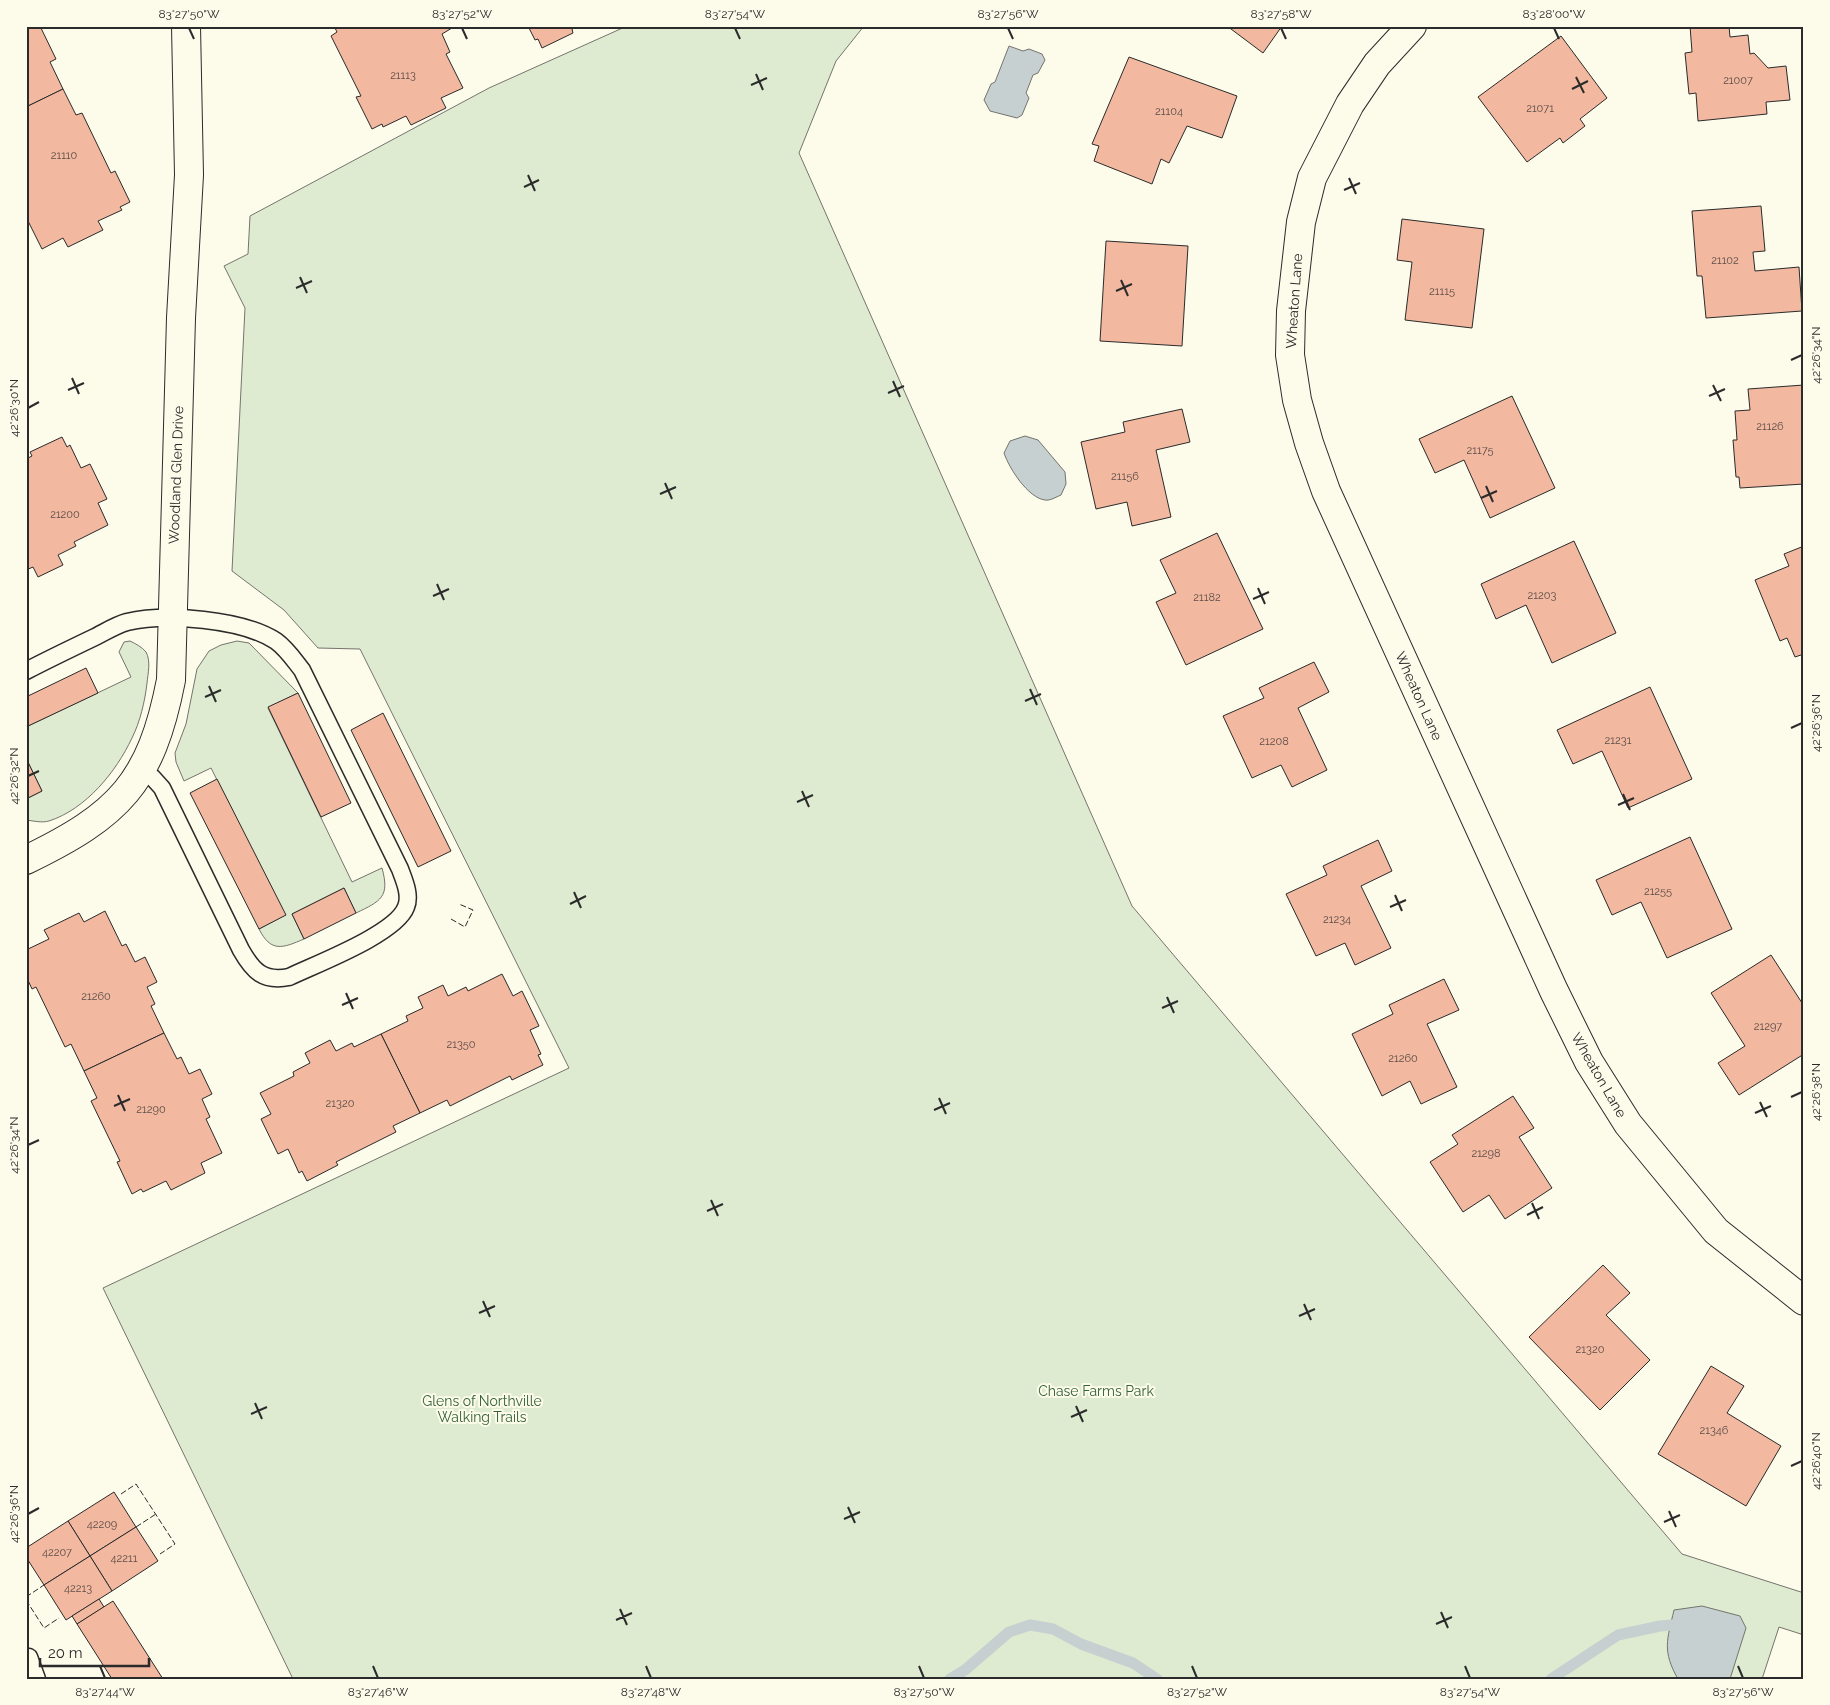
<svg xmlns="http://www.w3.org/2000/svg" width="1830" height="1705" font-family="Raleway,sans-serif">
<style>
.green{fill:#deebd1;stroke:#74746e}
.water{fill:#c7d0d0;stroke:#74746e}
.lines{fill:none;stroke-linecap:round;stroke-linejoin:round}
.stream{stroke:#c7d0d0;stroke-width:11}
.building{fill:#f2b8a0;stroke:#2b2b2b}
.service-casing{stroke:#2b2b2b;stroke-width:19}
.minor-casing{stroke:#2b2b2b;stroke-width:30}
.service{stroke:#fdfbea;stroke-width:16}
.minor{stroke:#fdfbea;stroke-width:28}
.fence{stroke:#2b2b2b;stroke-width:1;stroke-dasharray:6 2.5;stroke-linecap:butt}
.ticks{fill:none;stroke:#2b2b2b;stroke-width:2}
.labels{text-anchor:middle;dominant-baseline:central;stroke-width:4;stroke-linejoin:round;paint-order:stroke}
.number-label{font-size:11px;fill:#5d4e48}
.street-label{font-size:14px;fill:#2b2b2b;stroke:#fdfbea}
.park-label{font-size:14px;fill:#34623c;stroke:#fdfbea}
.neatline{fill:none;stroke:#2b2b2b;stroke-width:2}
.ticks-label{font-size:12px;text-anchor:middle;fill:#2b2b2b}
</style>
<rect width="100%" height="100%" fill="#fdfbea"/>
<g class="green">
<path d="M 627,26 L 864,26 L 836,61 L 799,153 L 1132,906 L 1682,1554 L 1804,1593 L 1804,1635 L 1779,1627 L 1762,1679 L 293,1679 L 103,1288 L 569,1068 L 360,649 L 318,648 L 284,610 L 232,571 L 245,308 L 224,266 L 248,254 L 250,216 L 489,88 Z"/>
<path d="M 130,641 C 136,644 142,647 146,652 C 151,661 148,673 147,683 C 145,701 140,722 132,738 C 116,772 86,809 49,821 C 42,823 34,821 26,820 L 26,799 L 42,791 L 26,758 L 26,727 L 131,677 L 119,652 L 124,642 Z"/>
<path d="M 237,641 L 249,643 L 298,693 L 268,708 L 352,882 L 382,868 C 390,897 381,901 356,913 L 344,888 L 292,914 L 304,939 C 283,948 271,953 259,929 L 285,915 L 211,768 L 184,781 L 176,762 L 175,753 L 186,724 L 197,669 L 209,651 L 221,645 Z"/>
</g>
<g class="water">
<path d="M 1009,46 L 1023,51 L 1029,49 L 1042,54 L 1045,60 L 1038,73 L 1033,75 L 1026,93 L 1029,98 L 1022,115 L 1017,118 L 990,111 L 984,100 L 991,84 L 995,82 Z"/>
<path d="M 1025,436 L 1038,440 L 1065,472 L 1066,484 L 1061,495 C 1056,497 1050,501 1045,500 C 1028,498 1009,468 1004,453 L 1010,441 Z"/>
<path d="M 1702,1606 L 1740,1616 L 1746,1628 L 1730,1679 L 1678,1679 C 1662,1651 1667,1640 1674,1610 Z"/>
</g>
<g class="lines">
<g class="stream">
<path d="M 950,1679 L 965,1670 L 1009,1632 L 1030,1625 L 1053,1629 L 1081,1644 L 1133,1663 L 1157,1679"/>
<path d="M 1551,1679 L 1618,1635 L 1660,1626 L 1685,1624"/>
</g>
</g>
<g class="building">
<path d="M 26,26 L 40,26 L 56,59 L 50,62 L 63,89 L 26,107 Z"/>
<path d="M 334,26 L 451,26 L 452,28 L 442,34 L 450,52 L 446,54 L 463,88 L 441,98 L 446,108 L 411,125 L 406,116 L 383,127 L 382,124 L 372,129 L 356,97 L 361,96 L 331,36 L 337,32 Z"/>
<path d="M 528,26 L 577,26 L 572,29 L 573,33 L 542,48 L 538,39 L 535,40 Z"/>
<path d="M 1227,26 L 1282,26 L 1263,53 Z"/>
<path d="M 1690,26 L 1729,26 L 1730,37 L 1748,35 L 1750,54 L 1754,53 L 1768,68 L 1786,66 L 1790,100 L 1766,102 L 1767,114 L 1698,121 L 1696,93 L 1689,94 L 1685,53 L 1692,52 Z"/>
<path d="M 1561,36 L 1607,98 L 1580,119 L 1585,126 L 1563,143 L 1560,138 L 1527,162 L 1478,97 Z"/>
<path d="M 1129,57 L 1237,96 L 1222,138 L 1187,126 L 1169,163 L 1161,159 L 1152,184 L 1094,161 L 1099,146 L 1092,144 Z"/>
<path d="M 63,89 L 76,115 L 82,113 L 111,173 L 115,171 L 130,202 L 120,207 L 122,210 L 98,221 L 103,230 L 68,247 L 63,238 L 42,249 L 26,217 L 26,107 Z"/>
<path d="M 1761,206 L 1765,251 L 1753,252 L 1755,271 L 1799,267 L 1802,311 L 1706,318 L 1702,276 L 1697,276 L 1692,211 Z"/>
<path d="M 1402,219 L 1484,229 L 1472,328 L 1405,320 L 1412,262 L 1397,260 Z"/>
<path d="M 1106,241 L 1188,246 L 1182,346 L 1100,341 Z"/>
<path d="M 1804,385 L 1804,484 L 1740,488 L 1739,477 L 1736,477 L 1733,440 L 1737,440 L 1735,411 L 1750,410 L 1748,389 Z"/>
<path d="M 1512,396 L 1555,488 L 1490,518 L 1464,460 L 1435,473 L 1419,439 Z"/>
<path d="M 1182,409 L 1190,442 L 1156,450 L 1171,517 L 1132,526 L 1127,502 L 1096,509 L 1081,442 L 1125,432 L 1123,422 Z"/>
<path d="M 62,437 L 67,447 L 70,445 L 81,468 L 90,464 L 107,499 L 98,503 L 108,525 L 74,542 L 76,546 L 58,555 L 63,565 L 38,577 L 33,567 L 26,570 L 26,459 L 32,456 L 30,452 Z"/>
<path d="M 1217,533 L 1263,629 L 1186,665 L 1156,602 L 1176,593 L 1160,560 Z"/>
<path d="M 1574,541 L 1616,633 L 1552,663 L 1526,605 L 1496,619 L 1481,584 Z"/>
<path d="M 1804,546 L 1804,654 L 1795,657 L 1787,638 L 1780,641 L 1755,580 L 1789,566 L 1784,554 Z"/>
<path d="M 1314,662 L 1329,692 L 1298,708 L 1327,770 L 1292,787 L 1281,765 L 1252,778 L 1223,716 L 1264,698 L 1259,688 Z"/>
<path d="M 86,668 L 98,693 L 26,727 L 26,697 Z"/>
<path d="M 1650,687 L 1692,779 L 1628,808 L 1602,751 L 1573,764 L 1557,730 Z"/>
<path d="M 298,693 L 351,803 L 321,817 L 268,707 Z"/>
<path d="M 383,713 L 451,851 L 418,867 L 351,730 Z"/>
<path d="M 26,758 L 42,791 L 26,799 Z"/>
<path d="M 217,779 L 286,915 L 259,929 L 190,793 Z"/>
<path d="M 1690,837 L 1732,929 L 1667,958 L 1641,902 L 1612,915 L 1596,880 Z"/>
<path d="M 1378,840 L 1392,871 L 1361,886 L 1391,948 L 1355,965 L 1345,943 L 1316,956 L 1286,894 L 1327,875 L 1323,866 Z"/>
<path d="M 344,888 L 356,913 L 304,939 L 292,914 Z"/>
<path d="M 105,911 L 122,946 L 126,944 L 135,962 L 145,957 L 157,982 L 147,987 L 155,1004 L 151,1006 L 164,1033 L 84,1071 L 71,1044 L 65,1047 L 36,987 L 32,989 L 26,976 L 26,950 L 49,939 L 44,930 L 79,913 L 84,922 Z"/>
<path d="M 1771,955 L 1804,1006 L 1804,1054 L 1739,1095 L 1718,1063 L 1745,1046 L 1711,993 Z"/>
<path d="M 502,974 L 513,996 L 522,991 L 539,1026 L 530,1030 L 541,1054 L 538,1055 L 543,1065 L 512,1080 L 510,1076 L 450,1106 L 447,1100 L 420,1113 L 381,1034 L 408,1021 L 406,1016 L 423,1008 L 418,997 L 443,985 L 448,996 L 466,987 L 468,991 Z"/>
<path d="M 1444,979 L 1459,1010 L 1427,1024 L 1457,1087 L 1421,1104 L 1410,1081 L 1382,1096 L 1352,1034 L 1393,1014 L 1389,1005 Z"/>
<path d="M 164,1033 L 177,1059 L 181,1057 L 189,1074 L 200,1069 L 212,1094 L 202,1099 L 210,1117 L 206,1119 L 222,1153 L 201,1163 L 205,1173 L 171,1190 L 166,1181 L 143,1192 L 141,1189 L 132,1194 L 117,1162 L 120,1161 L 91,1101 L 97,1098 L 84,1071 Z"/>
<path d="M 381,1034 L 420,1113 L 393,1126 L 396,1132 L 336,1162 L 338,1165 L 307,1181 L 302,1171 L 299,1173 L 288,1149 L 278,1154 L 261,1119 L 271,1114 L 260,1093 L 294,1076 L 293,1072 L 310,1063 L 305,1053 L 330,1040 L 336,1051 L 352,1043 L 354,1047 Z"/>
<path d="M 1513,1096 L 1534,1128 L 1519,1137 L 1552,1188 L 1505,1219 L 1489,1195 L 1463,1212 L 1430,1162 L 1458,1144 L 1452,1135 Z"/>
<path d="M 1603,1265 L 1630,1293 L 1606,1315 L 1650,1360 L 1600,1410 L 1529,1337 Z"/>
<path d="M 1711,1366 L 1744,1386 L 1727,1413 L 1781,1446 L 1746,1506 L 1658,1454 Z"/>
<path d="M 114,1492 L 136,1527 L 90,1556 L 68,1521 Z"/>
<path d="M 68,1521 L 90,1556 L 44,1585 L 26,1557 L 26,1548 Z"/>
<path d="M 136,1527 L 158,1561 L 112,1591 L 90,1556 Z"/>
<path d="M 90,1556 L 112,1591 L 66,1620 L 44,1585 Z"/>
<path d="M 99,1599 L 104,1607 L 77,1624 L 72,1616 Z"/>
<path d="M 113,1601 L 163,1679 L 112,1679 L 77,1624 Z"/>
</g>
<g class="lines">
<defs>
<g id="service">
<path d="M 26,671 C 49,659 72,648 95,637 C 105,632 116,625 127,622 C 166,613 242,619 276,641 C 287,649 294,660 302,670 L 400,869 C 404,880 411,895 406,907 C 396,934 316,964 289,977 C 263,982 253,971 241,950 L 162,788 L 153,778 L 142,770"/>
<path d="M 29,1657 L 37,1679"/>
</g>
<g id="minor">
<path d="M 1412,26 L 1377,64 L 1350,104 L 1312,178 L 1301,222 L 1291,311 L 1290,355 L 1297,400 L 1309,443 L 1326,491 L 1554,991 L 1589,1062 L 1628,1124 L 1716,1231 L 1804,1301"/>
<path d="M 26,860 C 119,815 151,783 171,680 L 181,318 L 189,175 L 186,26"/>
</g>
</defs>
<use href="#service" class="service-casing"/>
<use href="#minor" class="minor-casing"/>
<use href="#service" class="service"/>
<use href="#minor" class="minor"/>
<g class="fence">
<path d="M 451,919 L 465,927 L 473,910 L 459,904"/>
<path d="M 121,1494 L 136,1484 L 175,1544 L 160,1554"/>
<path d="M 136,1527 L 156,1514"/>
<path d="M 26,1597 L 44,1585"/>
<path d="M 26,1600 L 44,1628 L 59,1618"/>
</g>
</g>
<path class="ticks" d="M 189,28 L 194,39M 462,28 L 467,39M 735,28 L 740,39M 1008,28 L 1013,39M 1281,28 L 1286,39M 1554,28 L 1559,39M 756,74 L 763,90M 1576,77 L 1584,93M 751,85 L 767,78M 1572,89 L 1588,81M 528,175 L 535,191M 1349,178 L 1356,194M 524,187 L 539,180M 1344,190 L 1360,183M 300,277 L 307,293M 1121,280 L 1128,296M 296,288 L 312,281M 1116,291 L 1132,284M 1791,360 L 1802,355M 72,378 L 79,394M 893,381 L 900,397M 1713,385 L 1721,401M 68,390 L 84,383M 888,393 L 904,386M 1709,396 L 1725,389M 28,408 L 39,402M 665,483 L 672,499M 1486,486 L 1493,502M 660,494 L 676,487M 1481,498 L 1497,491M 437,584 L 444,600M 1258,588 L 1265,604M 433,596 L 449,589M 1253,599 L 1269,592M 209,686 L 216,702M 1030,689 L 1037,705M 205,697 L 221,690M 1025,701 L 1041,694M 1791,728 L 1802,723M 28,776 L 39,771M 802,791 L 809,807M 1623,794 L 1630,810M 797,802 L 813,795M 1618,805 L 1634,798M 574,892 L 581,908M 1395,895 L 1402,911M 570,904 L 586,896M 1390,907 L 1406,900M 346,993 L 353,1009M 1167,997 L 1174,1013M 342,1005 L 358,998M 1162,1008 L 1178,1001M 118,1095 L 125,1111M 1791,1097 L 1802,1092M 939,1098 L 946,1114M 1760,1102 L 1767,1117M 114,1106 L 130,1099M 934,1110 L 950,1103M 1755,1113 L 1771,1106M 28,1145 L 39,1140M 711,1200 L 718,1216M 1532,1203 L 1539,1219M 707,1211 L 723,1204M 1527,1215 L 1543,1207M 483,1301 L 490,1317M 1304,1304 L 1311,1320M 479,1313 L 495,1306M 1299,1316 L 1315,1309M 255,1403 L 262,1419M 1076,1406 L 1083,1422M 251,1414 L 267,1407M 1071,1417 L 1087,1410M 1791,1466 L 1802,1461M 848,1507 L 855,1523M 1669,1511 L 1676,1527M 28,1514 L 39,1508M 844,1519 L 860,1512M 1664,1522 L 1680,1515M 620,1609 L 627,1625M 1441,1612 L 1448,1628M 616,1620 L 632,1613M 1436,1624 L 1452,1617M 100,1666 L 105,1678M 373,1666 L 378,1678M 646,1666 L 651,1678M 919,1666 L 924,1678M 1192,1666 L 1197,1678M 1465,1666 L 1470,1678M 1738,1666 L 1743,1678"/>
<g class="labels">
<g class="number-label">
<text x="403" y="75">21113</text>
<text x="1738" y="80">21007</text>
<text x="1540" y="108">21071</text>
<text x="1169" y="111">21104</text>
<text x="64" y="155">21110</text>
<text x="1725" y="260">21102</text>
<text x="1442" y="291">21115</text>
<text x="1770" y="426">21126</text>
<text x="1480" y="450">21175</text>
<text x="1125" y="476">21156</text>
<text x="65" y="514">21200</text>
<text x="1542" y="595">21203</text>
<text x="1207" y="597">21182</text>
<text x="1618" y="740">21231</text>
<text x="1274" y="741">21208</text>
<text x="1658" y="891">21255</text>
<text x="1337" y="919">21234</text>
<text x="96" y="996">21260</text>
<text x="1768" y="1026">21297</text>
<text x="461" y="1044">21350</text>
<text x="1403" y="1058">21260</text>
<text x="340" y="1103">21320</text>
<text x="151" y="1109">21290</text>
<text x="1486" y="1153">21298</text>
<text x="1590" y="1349">21320</text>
<text x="1714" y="1430">21346</text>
<text x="102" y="1524">42209</text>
<text x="57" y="1552">42207</text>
<text x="124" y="1558">42211</text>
<text x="78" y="1588">42213</text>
</g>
<g class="street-label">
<text transform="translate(1294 301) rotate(-86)">Wheaton Lane</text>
<text transform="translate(176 475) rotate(-88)">Woodland Glen Drive</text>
<text transform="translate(1419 696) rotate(66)">Wheaton Lane</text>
<text transform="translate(1599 1075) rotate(60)">Wheaton Lane</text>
</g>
<g class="park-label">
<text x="1096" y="1391">Chase Farms Park</text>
<text x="482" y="1401">Glens of Northville<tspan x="482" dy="16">Walking Trails</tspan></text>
</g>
</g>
<rect width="1830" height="1705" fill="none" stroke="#fdfbea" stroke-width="55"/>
<path d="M40 1658v8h109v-8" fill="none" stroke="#2b2b2b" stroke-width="2.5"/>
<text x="48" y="1658" font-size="15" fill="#2b2b2b" stroke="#fdfbea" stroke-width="4" paint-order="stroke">20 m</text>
<rect x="28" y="28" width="1774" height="1650" class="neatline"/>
<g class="ticks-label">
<text x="189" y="18">83°27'50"W</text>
<text x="462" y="18">83°27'52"W</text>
<text x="735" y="18">83°27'54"W</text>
<text x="1008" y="18">83°27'56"W</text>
<text x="1281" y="18">83°27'58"W</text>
<text x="1554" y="18">83°28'00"W</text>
<text transform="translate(1816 355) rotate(-90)" y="4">42°26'34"N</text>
<text transform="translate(14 408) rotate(-90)" y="4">42°26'30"N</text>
<text transform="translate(1816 723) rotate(-90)" y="4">42°26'36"N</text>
<text transform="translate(14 776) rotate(-90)" y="4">42°26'32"N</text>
<text transform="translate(1816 1092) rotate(-90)" y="4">42°26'38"N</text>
<text transform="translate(14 1145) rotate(-90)" y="4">42°26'34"N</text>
<text transform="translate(1816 1461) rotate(-90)" y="4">42°26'40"N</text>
<text transform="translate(14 1514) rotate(-90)" y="4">42°26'36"N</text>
<text x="105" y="1696">83°27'44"W</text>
<text x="378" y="1696">83°27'46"W</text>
<text x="651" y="1696">83°27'48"W</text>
<text x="924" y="1696">83°27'50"W</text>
<text x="1197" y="1696">83°27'52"W</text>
<text x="1470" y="1696">83°27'54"W</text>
<text x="1743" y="1696">83°27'56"W</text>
</g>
</svg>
